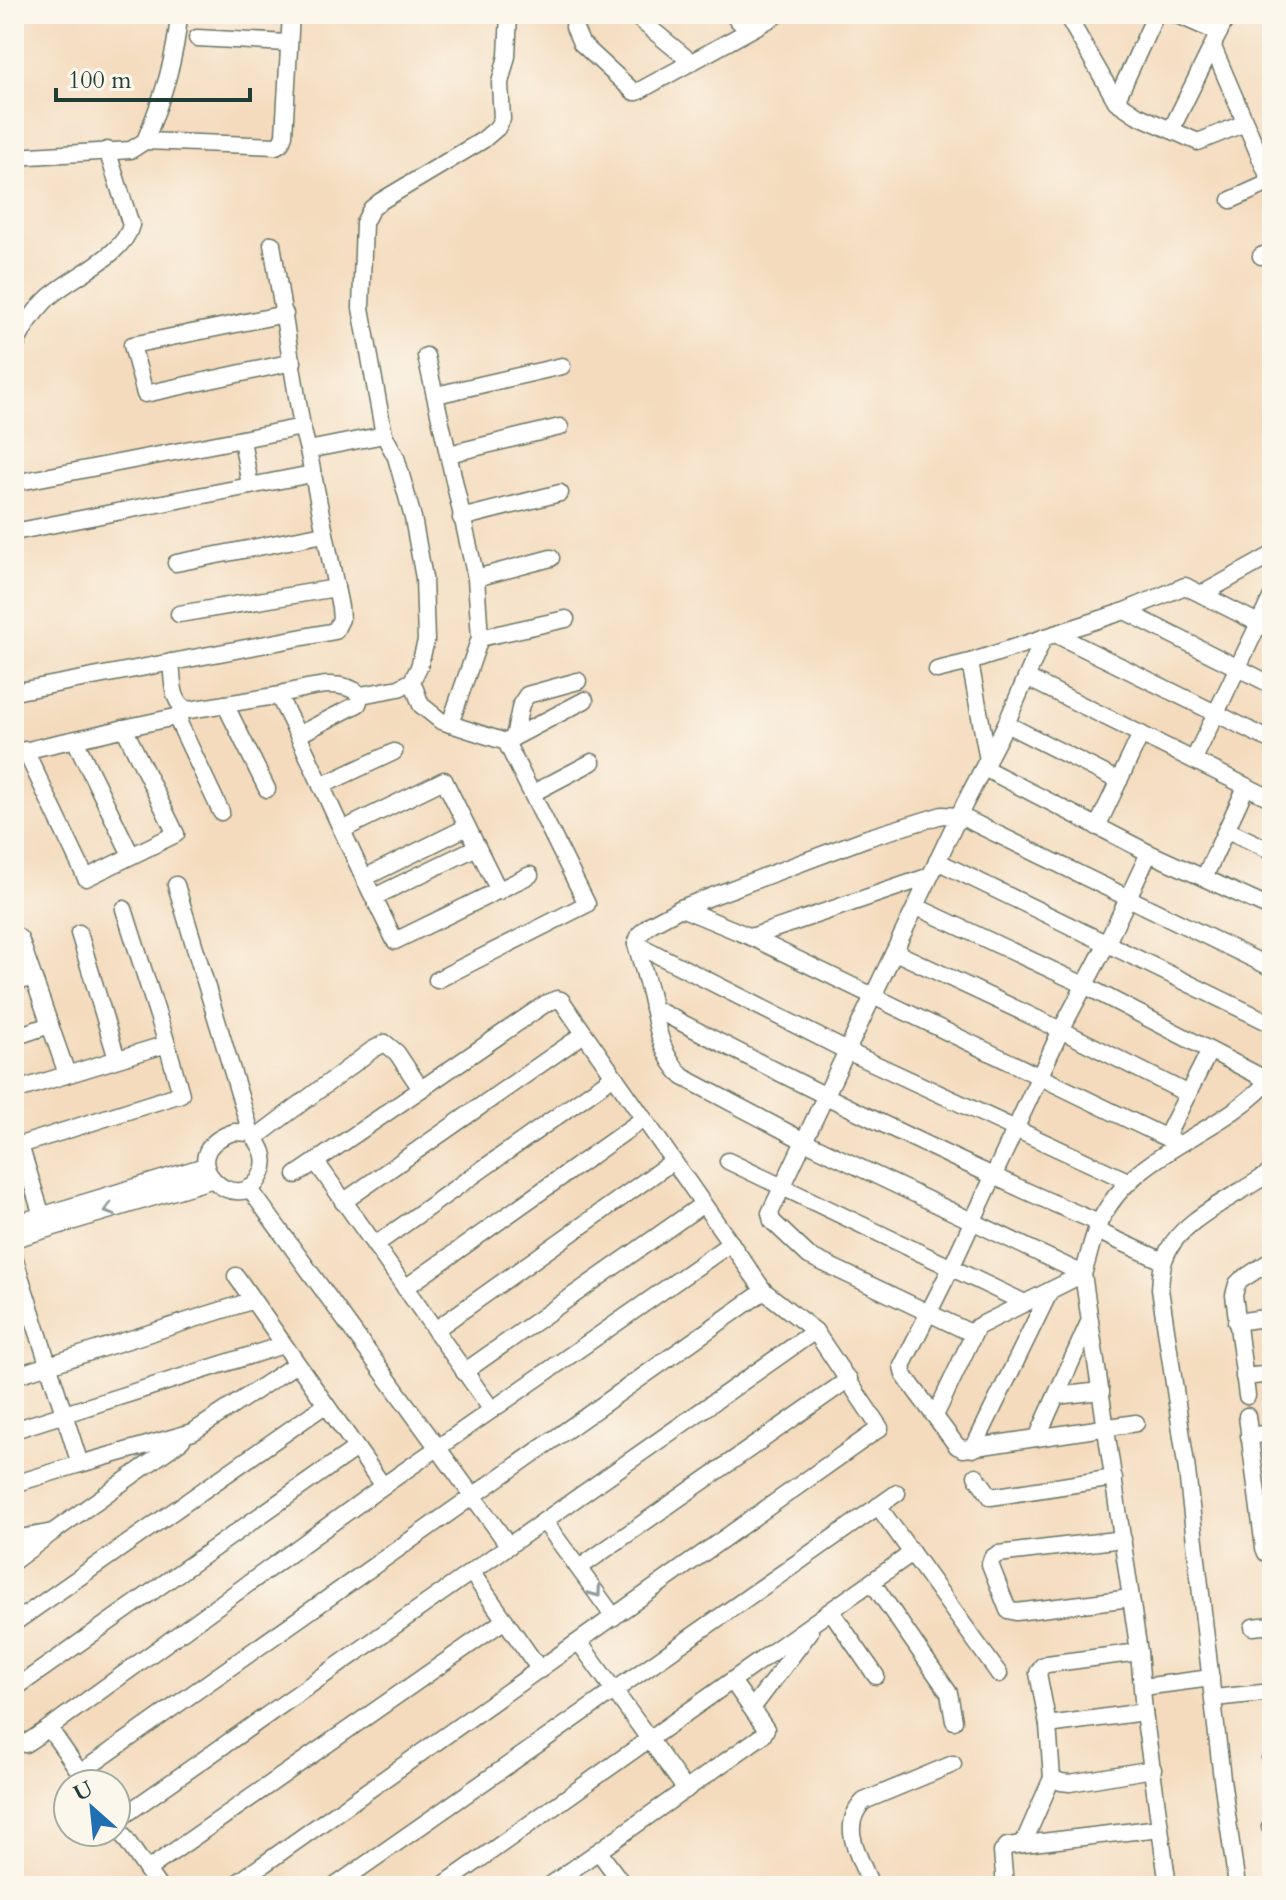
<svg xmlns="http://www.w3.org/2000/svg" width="1286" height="1900" font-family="Cardo,serif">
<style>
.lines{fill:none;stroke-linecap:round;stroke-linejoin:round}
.minor-casing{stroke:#6a7464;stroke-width:19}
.minor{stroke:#fff;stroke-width:16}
.oneway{stroke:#8f9e9a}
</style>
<rect width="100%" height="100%" fill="#fbf7ec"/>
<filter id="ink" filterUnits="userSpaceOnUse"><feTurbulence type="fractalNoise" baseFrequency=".0125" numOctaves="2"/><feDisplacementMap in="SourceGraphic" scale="16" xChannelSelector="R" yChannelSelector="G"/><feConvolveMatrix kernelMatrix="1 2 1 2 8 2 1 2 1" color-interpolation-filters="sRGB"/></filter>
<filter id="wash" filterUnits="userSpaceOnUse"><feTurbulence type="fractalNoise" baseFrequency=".006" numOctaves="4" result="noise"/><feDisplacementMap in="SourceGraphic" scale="32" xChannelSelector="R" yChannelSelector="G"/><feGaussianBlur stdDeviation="1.8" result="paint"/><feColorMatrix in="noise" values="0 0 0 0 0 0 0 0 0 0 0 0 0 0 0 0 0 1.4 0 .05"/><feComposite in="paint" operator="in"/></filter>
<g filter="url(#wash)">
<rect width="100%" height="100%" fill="#f4dbbe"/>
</g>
<g filter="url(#ink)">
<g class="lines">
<defs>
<g id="minor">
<path d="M 576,14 L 574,27 L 581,43 L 634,92 L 637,92 L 779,14"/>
<path d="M 633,14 L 690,61"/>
<path d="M 732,14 L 748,30"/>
<path d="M 1066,14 L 1116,101 L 1137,115 L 1198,142 L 1245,123"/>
<path d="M 1175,14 L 1219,33"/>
<path d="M 197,38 L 288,43"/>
<path d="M 1213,47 L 1272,185"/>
<path d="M 1116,101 L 1156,14"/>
<path d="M 1171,130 L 1228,14"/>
<path d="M 145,141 L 276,146 L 281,143 L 284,135 L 291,14"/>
<path d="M 14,157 L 131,150 L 145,141 C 162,99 176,59 179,14"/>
<path d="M 1231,200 L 1271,182"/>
<path d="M 272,244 L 302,427"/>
<path d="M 1261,256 L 1272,252"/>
<path d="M 285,314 L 132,345 L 145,394 L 293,362"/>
<path d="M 14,352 C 19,333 33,313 47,299 C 70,277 124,256 131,225 L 107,150"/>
<path d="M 426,356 L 476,578 L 480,638 L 450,724"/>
<path d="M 436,395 L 562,366"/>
<path d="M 308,450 L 302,427 L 242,439 L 250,486 L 312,474"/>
<path d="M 449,454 L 560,427"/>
<path d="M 14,483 L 242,439"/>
<path d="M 461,518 L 560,493"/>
<path d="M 14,532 L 250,486"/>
<path d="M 176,563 L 324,534"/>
<path d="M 476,578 L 551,558"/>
<path d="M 1202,594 L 1272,555"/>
<path d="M 1125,611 L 1272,685"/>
<path d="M 179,614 L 336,588"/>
<path d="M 1055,634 L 1272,741"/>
<path d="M 1044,637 L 1006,724 L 965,803 L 804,1141 L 683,1077 C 663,1057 658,1033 653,1007 C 649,986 642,965 636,944 L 640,934 L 651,924 L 681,908 L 867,838 L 942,815 L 960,816 L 1272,968"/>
<path d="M 480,638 L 566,619"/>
<path d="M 171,662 C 173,678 171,705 189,710 L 281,695"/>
<path d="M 970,662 L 988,760"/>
<path d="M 937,670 L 970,662 L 1125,611 L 1185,586 L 1272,630"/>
<path d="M 1027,678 L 1272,799"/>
<path d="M 412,681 L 421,705 L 441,721 L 506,742 L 587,904 L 437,980"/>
<path d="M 14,692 L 335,631 L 341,619 L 340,607 L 308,450 L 384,435"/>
<path d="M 361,695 L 358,704 L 298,735 L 280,699 L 284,693 C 310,688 339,677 361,695 L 399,688 L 412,681 L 419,667 L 426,641 L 424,578 L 413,518 L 396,457 L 384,435 L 361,308 L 364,223 L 371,209 L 381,201 L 483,140 L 497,128 L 502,119 L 500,83 L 507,56 L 509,14"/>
<path d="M 225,704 L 267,789"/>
<path d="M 182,708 L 179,723 L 221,812"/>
<path d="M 1006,724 L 1119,781"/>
<path d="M 124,728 L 180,716"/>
<path d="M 298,735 L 364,878 L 467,827"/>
<path d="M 514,737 L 521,704 L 527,695 L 578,681"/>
<path d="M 511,739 L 585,700"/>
<path d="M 75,740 L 131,855"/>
<path d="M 14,754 C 50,743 88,738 124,728 L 176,834 L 86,878 L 25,750"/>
<path d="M 1194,759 L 1272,596"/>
<path d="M 984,768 L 1149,853 L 1272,909"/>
<path d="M 321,786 L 394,752"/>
<path d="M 533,793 L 592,762"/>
<path d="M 1097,827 L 1141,734"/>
<path d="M 342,830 L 444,780 L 499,891"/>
<path d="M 1227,830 L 1272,851"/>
<path d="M 937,861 L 1272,1024"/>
<path d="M 364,878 L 395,941 L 530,875"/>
<path d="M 1204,878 L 1246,787"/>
<path d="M 176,885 L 251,1133"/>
<path d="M 374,897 L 477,847"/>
<path d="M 917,907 L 1084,985 L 1269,1081"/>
<path d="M 681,908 L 751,937 L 1179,1144"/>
<path d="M 124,909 L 167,1044"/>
<path d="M 79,933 L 117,1059"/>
<path d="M 14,934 L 20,939 L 67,1074"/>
<path d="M 751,937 L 930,876"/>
<path d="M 636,944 L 847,1051 L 1130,1182"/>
<path d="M 895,952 L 1061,1030 L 1188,1094"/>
<path d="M 14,983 L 33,977"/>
<path d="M 653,1008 C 800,1084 947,1158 1099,1223"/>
<path d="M 14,1037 L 50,1025"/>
<path d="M 14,1091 L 167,1044 L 181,1094 L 20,1145 L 42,1216"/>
<path d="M 234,1132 L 251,1133 C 261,1145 269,1158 262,1173 C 241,1224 164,1155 234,1132 Z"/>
<path d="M 1166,1137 L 1209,1052"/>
<path d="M 255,1138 L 372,1050 L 385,1043 L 397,1053 L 421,1089"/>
<path d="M 728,1161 L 1025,1303"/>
<path d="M 316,1162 L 492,1410"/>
<path d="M 249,1188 L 509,1546"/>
<path d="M 343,1202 L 584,1034"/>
<path d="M 14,1224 L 205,1166"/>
<path d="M 1097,1231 L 1163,1261"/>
<path d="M 14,1239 L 211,1180"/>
<path d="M 375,1245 L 614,1076"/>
<path d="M 14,1257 L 80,1464 L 193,1432 L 296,1364"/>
<path d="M 236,1276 L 383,1486"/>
<path d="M 405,1288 L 643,1119"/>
<path d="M 14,1320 L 32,1314"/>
<path d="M 1236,1322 L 1272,1317"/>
<path d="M 435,1330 L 673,1161"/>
<path d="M 973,1334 L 809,1256 L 772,1221 L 770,1213 L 804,1141 L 1083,1274 L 1139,1652 L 1144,1712 L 1168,1886"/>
<path d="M 464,1372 L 703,1204"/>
<path d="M 14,1376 L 251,1301"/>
<path d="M 1244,1377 L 1272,1374"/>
<path d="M 1056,1396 L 1101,1391"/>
<path d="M 1247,1396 L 1234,1295 L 1237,1284 L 1241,1280 L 1272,1260"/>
<path d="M 935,1416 L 977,1327 L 1083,1274 C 1089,1257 1092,1237 1100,1221 C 1135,1149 1223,1135 1272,1077"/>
<path d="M 1247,1416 L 1264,1548 L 1266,1553 L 1272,1555"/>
<path d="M 1136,1423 L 963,1449 L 957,1446 L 904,1375 L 902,1366 L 951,1268 L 1061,1030 L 1106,945 L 1149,853"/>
<path d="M 14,1430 L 283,1345"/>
<path d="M 1249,1436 L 1272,1433"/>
<path d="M 1037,1438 L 1090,1320"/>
<path d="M 973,1449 L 1050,1291"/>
<path d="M 976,1476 L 991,1497 L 1114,1478"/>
<path d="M 14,1484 L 80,1464"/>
<path d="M 878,1506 L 999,1674"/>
<path d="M 544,1521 L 614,1617"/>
<path d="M 53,1532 L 182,1440"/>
<path d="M 14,1539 L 53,1532 L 14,1561"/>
<path d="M 1123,1539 L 998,1554 L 992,1558 L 990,1564 L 1008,1610 L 1016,1612 L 1131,1598"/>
<path d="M 579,1568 L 849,1379"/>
<path d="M 471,1572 L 540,1670"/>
<path d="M 872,1582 L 949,1693 L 954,1721"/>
<path d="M 831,1611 L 876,1676"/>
<path d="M 14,1623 L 325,1405"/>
<path d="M 1253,1627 L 1272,1625"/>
<path d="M 579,1642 L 686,1790"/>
<path d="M 1139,1652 L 1047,1664 L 1042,1666 L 1038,1673 L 1048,1725 L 1052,1778 L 1061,1782 L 1070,1783 L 1153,1769"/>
<path d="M 1143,1687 L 1211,1678"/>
<path d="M 14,1689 L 356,1448"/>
<path d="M 1214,1698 L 1272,1692"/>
<path d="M 753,1707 L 810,1632"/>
<path d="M 1048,1725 L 1144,1712"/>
<path d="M 49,1728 L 88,1784"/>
<path d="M 14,1733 L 21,1743 L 25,1744 L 49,1728 L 383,1486 L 731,1243"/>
<path d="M 1270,1759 L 1272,1758"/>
<path d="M 80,1773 L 764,1291"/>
<path d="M 116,1821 L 815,1331"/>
<path d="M 116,1825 L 158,1886"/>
<path d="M 1270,1827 L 1272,1826"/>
<path d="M 1023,1844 L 1052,1778"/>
<path d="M 599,1852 L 624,1886"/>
<path d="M 147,1870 L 505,1620"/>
<path d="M 233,1886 L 880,1428 L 815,1331 L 764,1291 L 561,1000 L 557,999 L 545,1004 L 296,1175"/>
<path d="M 335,1886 L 897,1493"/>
<path d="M 442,1886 L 912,1553"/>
<path d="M 549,1886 L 763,1735 L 766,1729 L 732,1681"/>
<path d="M 871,1886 C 860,1856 838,1827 864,1801 L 953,1764"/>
<path d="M 1005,1886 L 1002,1852 L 1007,1846 L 1160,1828"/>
<path d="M 1237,1886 L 1222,1779 L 1187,1471 L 1160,1289 C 1161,1279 1161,1267 1165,1258 C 1178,1219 1240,1195 1272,1171"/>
</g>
</defs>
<use href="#minor" class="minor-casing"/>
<use href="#minor" class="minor"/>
</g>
<defs><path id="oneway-chevron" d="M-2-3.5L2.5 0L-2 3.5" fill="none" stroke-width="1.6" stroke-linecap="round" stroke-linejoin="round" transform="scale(2)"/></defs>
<g class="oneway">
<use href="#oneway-chevron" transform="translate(109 1210) rotate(163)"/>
<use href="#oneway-chevron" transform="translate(596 1592) rotate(54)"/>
</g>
</g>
<rect width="1286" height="1900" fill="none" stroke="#fbf7ec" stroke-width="48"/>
<g transform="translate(92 1808) rotate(333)"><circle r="38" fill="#fbf7ec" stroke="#a3ada2" stroke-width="2"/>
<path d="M0-6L14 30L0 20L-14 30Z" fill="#1f6fb2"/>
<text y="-12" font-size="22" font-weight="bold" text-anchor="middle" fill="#1f3d34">U</text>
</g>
<path d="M56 88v12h194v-12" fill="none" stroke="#1f3d34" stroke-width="4"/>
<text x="68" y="88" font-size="24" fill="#1f3d34" stroke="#fbf7ec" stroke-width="6" paint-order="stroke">100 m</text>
</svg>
